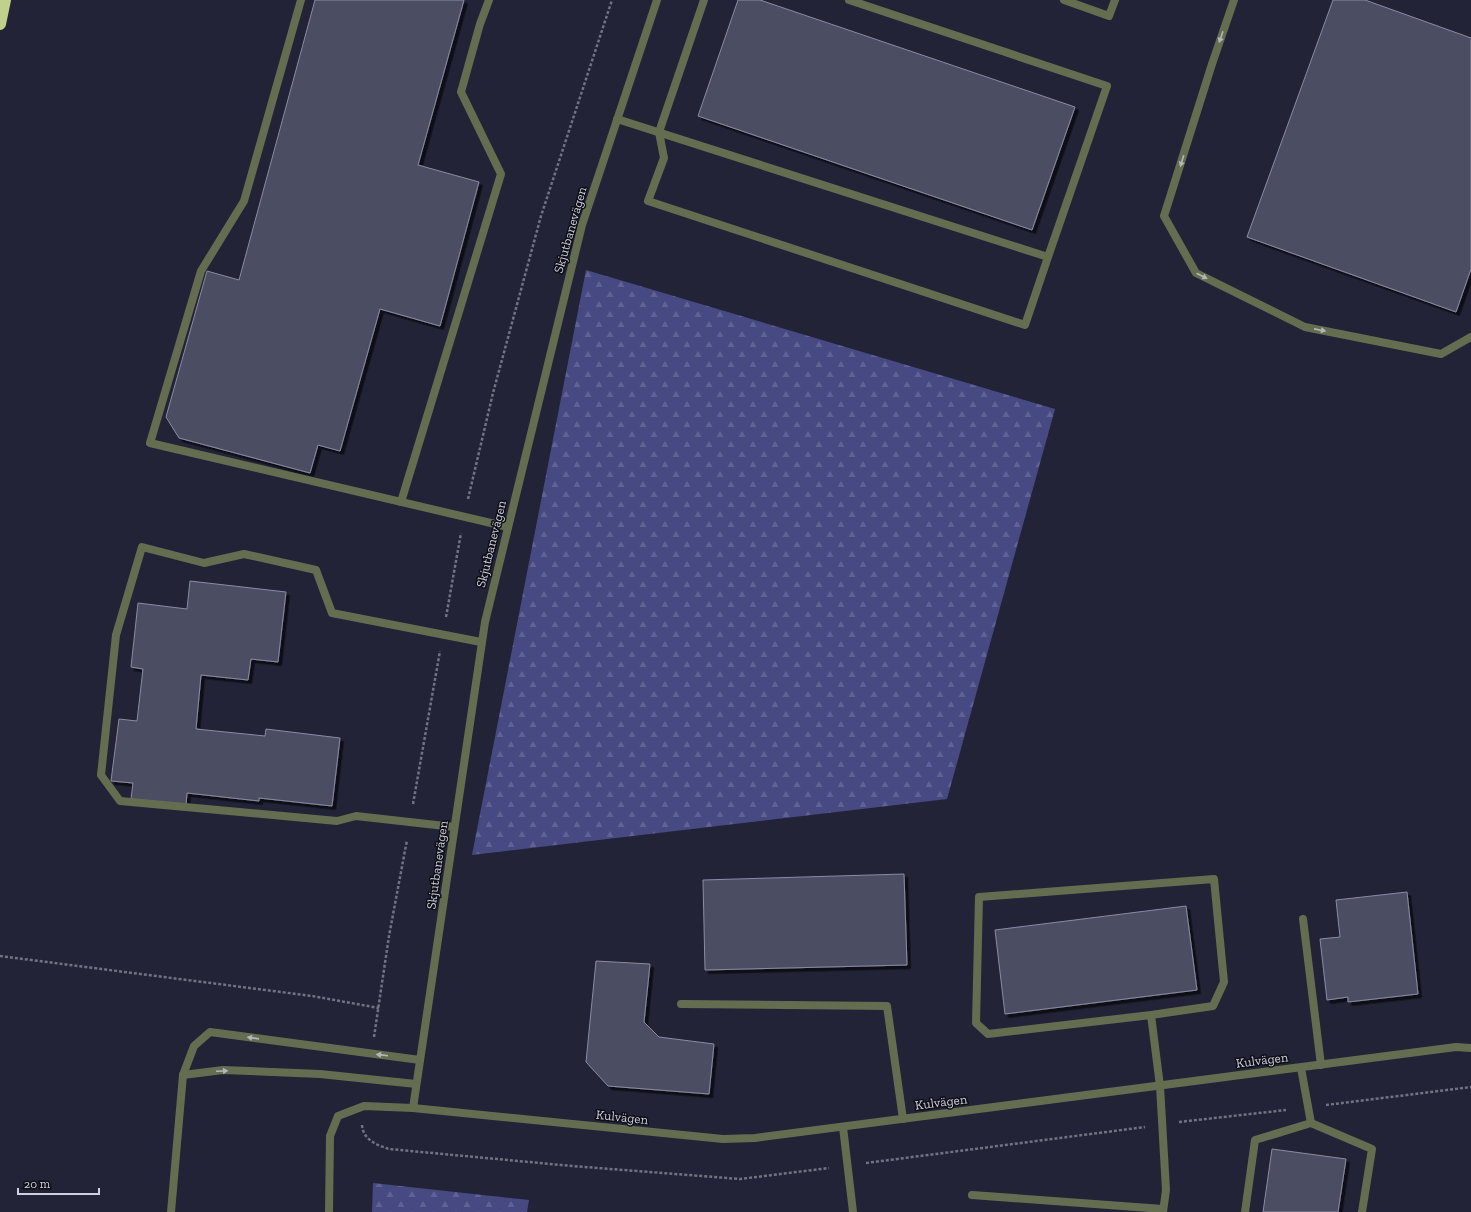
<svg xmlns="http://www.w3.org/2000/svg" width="1471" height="1212" font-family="'Zilla Slab',serif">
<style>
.forest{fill:url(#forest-firs)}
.building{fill:#4c4e63;stroke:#898ca3;filter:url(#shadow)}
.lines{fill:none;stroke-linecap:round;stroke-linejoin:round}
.path{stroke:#717282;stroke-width:2.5;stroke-dasharray:3 2;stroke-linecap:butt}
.lane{stroke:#656d51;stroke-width:8}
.street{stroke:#656d51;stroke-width:8}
.highway{stroke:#bfd18a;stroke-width:12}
.oneway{fill:#b4b7ba}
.labels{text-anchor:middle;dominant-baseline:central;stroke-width:3;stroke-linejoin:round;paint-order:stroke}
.street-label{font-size:13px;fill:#cfd0dd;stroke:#0d0e16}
</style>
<defs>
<pattern id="forest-firs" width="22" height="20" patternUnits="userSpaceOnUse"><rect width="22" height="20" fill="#474983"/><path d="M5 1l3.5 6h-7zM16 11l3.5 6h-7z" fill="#606294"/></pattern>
<filter id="shadow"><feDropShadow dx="3.5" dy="3.5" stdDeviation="0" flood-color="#0009"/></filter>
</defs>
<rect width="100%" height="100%" fill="#222336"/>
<g class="forest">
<path d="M 586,270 L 1055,409 L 947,799 L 472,855 Z"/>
<path d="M 373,1183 L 529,1200 L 527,1212 L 372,1212 Z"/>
</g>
<g class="building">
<path d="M 315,0 L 464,0 L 418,165 L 479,182 L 440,326 L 380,309 L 340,451 L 318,445 L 310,473 L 179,438 L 166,417 L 207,271 L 239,280 Z"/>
<path d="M 738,0 L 760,0 L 1075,107 L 1032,230 L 698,116 Z"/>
<path d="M 1333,0 L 1365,0 L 1471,38 L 1471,269 L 1456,312 L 1247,237 Z"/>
<path d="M 190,581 L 286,592 L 278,662 L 251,659 L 248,680 L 201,675 L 196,729 L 265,736 L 266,729 L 340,738 L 332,806 L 259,798 L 259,801 L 187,793 L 186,805 L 131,799 L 133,783 L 111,781 L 119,719 L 137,721 L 143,669 L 131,667 L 138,603 L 187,609 Z"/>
<path d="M 904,874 L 907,965 L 705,970 L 703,880 Z"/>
<path d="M 1407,892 L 1418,994 L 1348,1002 L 1348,997 L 1327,1000 L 1320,939 L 1340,937 L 1336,900 Z"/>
<path d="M 1186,906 L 1197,990 L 1005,1014 L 995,930 Z"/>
<path d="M 596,961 L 650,964 L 644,1022 L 659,1037 L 714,1044 L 709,1094 L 608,1086 L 586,1062 Z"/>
<path d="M 1272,1149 L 1346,1159 L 1338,1212 L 1263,1212 Z"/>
</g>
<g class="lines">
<g class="path">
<path d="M 468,499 L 493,393 L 541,216 L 612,0"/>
<path d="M 446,617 L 461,533"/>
<path d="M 413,804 L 440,651"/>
<path d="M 0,956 L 312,996 L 379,1008"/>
<path d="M 374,1037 L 389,936 L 407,840"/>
<path d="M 1326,1105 L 1471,1087"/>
<path d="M 1179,1122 L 1286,1110"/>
<path d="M 362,1125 C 363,1140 377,1145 389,1149 L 572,1166 L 740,1179 L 829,1168"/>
<path d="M 866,1163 L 1145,1127"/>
</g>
<g class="lane">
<path d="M 301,0 L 244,201 L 201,271 L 150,443 L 508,527"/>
<path d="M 704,0 L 659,132 L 664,158 L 648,201 L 1025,325 L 1048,257"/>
<path d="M 1064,0 L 1109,16 L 1115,0"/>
<path d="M 1234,0 L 1212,64 L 1164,216 L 1196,273 L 1305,327 L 1441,354 L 1471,337"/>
<path d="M 617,119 L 1048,257 L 1107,86 L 849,0"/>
<path d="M 401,502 L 501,174 L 461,92 L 480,24 L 489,0"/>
<path d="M 454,827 L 356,816 L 337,821 L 120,801 L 101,775 L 116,635 L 142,547 L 204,563 L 244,554 L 316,570 L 332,613 L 481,642"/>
<path d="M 1303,919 L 1321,1065"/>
<path d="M 681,1004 L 887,1006 L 903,1119"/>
<path d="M 1151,1015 L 988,1034 L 976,1023 L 979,897 L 1214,879 L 1224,982 L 1213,1006 L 1151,1015 L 1160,1086 L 1166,1190 L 1163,1212"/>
<path d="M 1301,1068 L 1311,1123"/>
<path d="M 183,1075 L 223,1070 L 320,1074 L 416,1084"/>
<path d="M 843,1127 L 853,1212"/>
<path d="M 972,1195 L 1163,1209"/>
<path d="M 171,1212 L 183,1075 L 194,1046 L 210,1032 L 420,1060"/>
<path d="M 329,1212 L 330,1136 L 338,1116 L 364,1106 L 413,1108"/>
<path d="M 1245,1212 L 1255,1140 L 1311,1123 L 1372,1149 L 1362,1212"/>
</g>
<path class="street" d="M 657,0 L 582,225 L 485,622 L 413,1108 L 723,1139 L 755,1138 L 1456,1047 L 1471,1048"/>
<path class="highway" d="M 0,24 L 5,0"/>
</g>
<defs><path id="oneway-solid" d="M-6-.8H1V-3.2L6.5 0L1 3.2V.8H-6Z"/></defs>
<g class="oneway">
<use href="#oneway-solid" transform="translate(1221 37) rotate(109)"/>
<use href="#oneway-solid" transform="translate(1182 161) rotate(107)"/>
<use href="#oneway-solid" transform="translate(1202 276) rotate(27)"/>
<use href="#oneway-solid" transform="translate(1320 330) rotate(11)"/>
<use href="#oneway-solid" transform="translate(253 1038) rotate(-172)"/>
<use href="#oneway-solid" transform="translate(382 1055) rotate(-173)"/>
<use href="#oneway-solid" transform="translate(222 1071) rotate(-3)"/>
</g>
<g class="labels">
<g class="street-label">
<text transform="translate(570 230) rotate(-74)">Skjutbanevägen</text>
<text transform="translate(491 544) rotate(-76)">Skjutbanevägen</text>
<text transform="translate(437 865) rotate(-82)">Skjutbanevägen</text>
<text transform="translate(1262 1060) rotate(-7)">Kulvägen</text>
<text transform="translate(941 1102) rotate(-7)">Kulvägen</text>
<text transform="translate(622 1117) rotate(6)">Kulvägen</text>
</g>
</g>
<path d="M18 1188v6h81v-6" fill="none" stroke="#cfd0dd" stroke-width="2"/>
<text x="24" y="1188" font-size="12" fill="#cfd0dd" stroke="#0d0e16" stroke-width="3" paint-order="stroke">20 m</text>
</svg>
